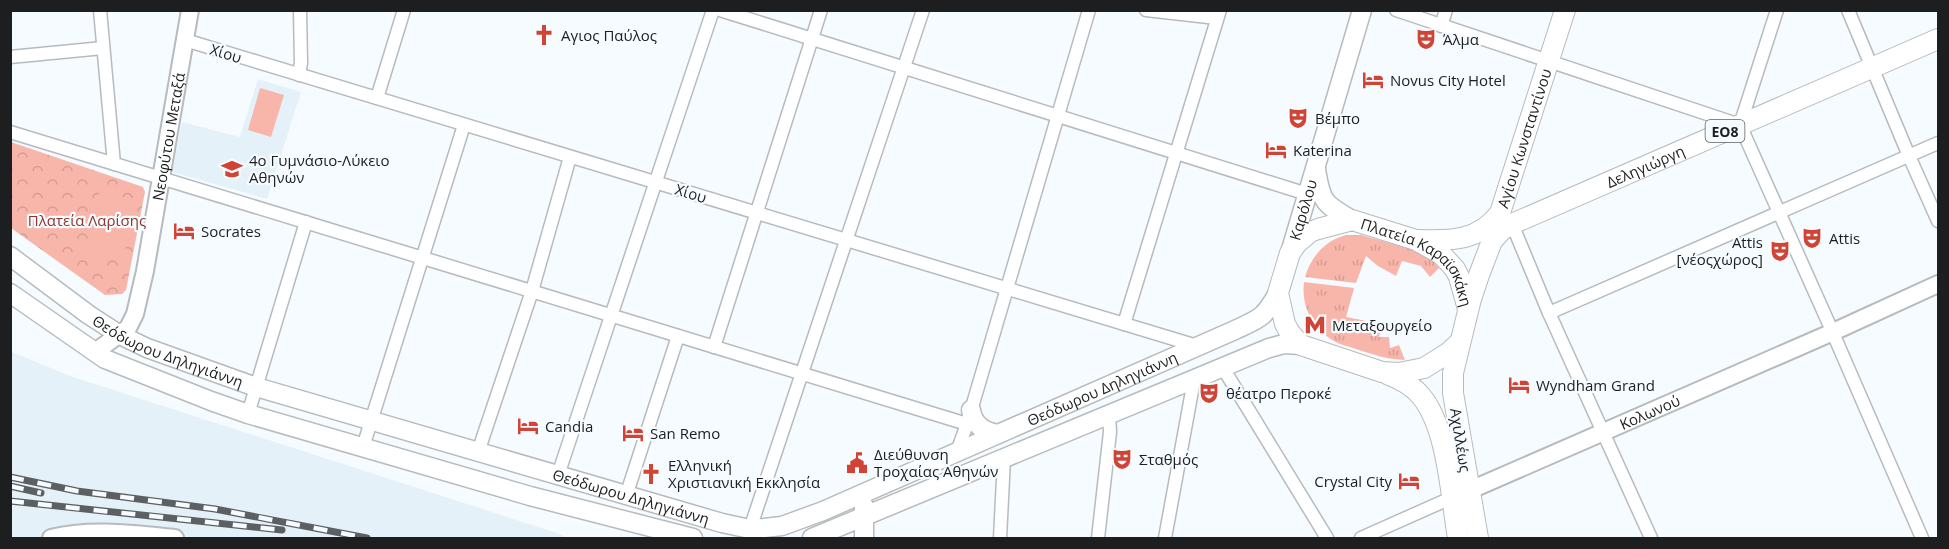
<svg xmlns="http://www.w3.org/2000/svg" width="1949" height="549" font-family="'Open Sans',sans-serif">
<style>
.built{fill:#e4f1f9}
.grass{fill:url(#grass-tufts)}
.park{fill:url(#park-crowns)}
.garden{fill:#f8b6ab}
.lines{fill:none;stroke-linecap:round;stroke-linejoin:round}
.minor-casing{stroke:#b6bbbe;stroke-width:15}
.tertiary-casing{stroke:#b6bbbe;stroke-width:20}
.secondary-casing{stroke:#b6bbbe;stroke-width:21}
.primary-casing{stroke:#b6bbbe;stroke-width:22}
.minor{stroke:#fff;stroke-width:12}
.tertiary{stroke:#fff;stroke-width:16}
.secondary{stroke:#fff;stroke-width:18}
.primary{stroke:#fff;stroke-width:20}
.rail-casing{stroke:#5d6062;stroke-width:7}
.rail{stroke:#f6fbff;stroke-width:4.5;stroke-dasharray:14;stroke-linecap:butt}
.labels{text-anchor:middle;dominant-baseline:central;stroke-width:4.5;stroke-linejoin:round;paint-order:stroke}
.shield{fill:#f6fbff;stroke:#5d6062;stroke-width:1.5}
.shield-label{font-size:14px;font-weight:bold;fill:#1c1e1f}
.poi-label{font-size:15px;fill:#1c1e1f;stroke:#f6fbff;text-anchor:start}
.street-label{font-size:15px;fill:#1c1e1f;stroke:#f6fbff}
.park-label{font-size:15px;fill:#8b372d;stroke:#f6fbff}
</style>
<defs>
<pattern id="grass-tufts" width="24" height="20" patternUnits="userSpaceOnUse" patternTransform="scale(1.5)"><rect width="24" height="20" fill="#f8b6ab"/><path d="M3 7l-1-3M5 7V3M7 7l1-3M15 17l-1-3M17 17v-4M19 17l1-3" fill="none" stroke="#d49c93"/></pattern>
<pattern id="park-crowns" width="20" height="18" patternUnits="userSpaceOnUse" patternTransform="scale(1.5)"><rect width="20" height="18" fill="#f8b6ab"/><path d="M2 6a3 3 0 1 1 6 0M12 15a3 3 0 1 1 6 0" fill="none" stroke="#d49c93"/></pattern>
</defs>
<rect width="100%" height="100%" fill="#f6fbff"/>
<g class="built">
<path d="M 258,79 L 301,92 L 267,199 L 172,172 L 182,122 L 240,137 Z"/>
<path d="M 10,351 L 70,376 L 560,534 L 567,538 L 11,538 Z"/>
</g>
<g class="grass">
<path d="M 1346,235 L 1361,235 L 1421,252 L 1428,256 L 1439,268 L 1430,277 L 1421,266 L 1402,261 L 1396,276 L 1378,266 L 1366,256 L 1356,283 L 1305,277 C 1311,256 1326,240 1346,235 Z"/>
<path d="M 1304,282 L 1354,288 L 1346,317 L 1382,324 L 1379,337 L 1389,337 L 1390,348 L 1399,345 L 1405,360 C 1385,359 1375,355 1356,349 C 1348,346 1340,345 1334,341 C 1312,328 1301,306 1304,282 Z"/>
</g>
<path class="park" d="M 11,142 L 143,187 L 145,192 L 126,290 L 122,294 L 105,295 L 11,228 Z"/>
<g class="garden">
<path d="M 260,88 L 284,95 L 271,137 L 248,130 Z"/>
<path d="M 99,193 L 133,199 L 124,258 L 90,252 Z"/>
</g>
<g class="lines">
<defs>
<g id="minor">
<path d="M 100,10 L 114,164"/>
<path d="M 720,10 L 1307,194"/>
<path d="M 1146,10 L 1217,18"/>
<path d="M 1396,10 L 1740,125"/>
<path d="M 1848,10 L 1909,156 L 1938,221"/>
<path d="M 1441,26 L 1446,10"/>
<path d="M 185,40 L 1197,346"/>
<path d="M 10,57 L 103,48"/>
<path d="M 299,75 L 301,63 L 300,10"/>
<path d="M 377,98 L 404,10"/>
<path d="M 1740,125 L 1829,324 L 1922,538"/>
<path d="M 1740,125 L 1777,10"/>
<path d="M 10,132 L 967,424"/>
<path d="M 1512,224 L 1549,313 L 1651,538"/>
<path d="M 1549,313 L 1938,143"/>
<path d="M 1124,324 L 1220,10"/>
<path d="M 714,347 L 821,10"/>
<path d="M 1223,368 L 1327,538"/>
<path d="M 248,414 L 306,222"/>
<path d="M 363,447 L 464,125"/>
<path d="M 478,452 L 532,291 L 570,157"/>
<path d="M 957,452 L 967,424 L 1089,10"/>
<path d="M 558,475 L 713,10"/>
<path d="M 626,496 L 678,336"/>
<path d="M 750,529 L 923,10"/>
<path d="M 1000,538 L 1004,459"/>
<path d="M 1098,538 L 1110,432 L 1109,415"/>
<path d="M 1165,538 L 1194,380"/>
<path d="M 1361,538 L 1451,498"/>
</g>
<g id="tertiary">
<path id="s1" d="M 95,352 L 128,328 L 135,314 L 145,271 L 190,10"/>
<path id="s2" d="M 1459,495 L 1833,332 L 1938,284"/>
<path d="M 51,538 C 91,528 134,534 175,538"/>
</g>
<g id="secondary">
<path d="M 1316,169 C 1321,202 1324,204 1352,220"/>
<path id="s3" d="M 1290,253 L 1362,10"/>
<path id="s4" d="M 10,256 L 89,315 L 120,335 L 147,348 L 256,387 L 722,523 L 750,529 L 764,528 L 782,526 L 823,511 L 1235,330 C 1261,318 1264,318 1278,293"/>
<path d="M 10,293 L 105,359 L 211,401 L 248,414 L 530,496 L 693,538"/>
<path d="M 971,410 C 973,425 984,432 998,434"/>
<path d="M 864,506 L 864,538"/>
<path d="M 812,538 L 1269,348 L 1284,344 L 1301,345"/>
</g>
<g id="primary">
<path id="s5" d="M 1419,240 C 1451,241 1479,241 1500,213 L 1565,10"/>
<path id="s6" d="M 1460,342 L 1448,353 L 1424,368 L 1399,373 L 1382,372 L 1301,345 L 1290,333 L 1285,324 L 1278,293 L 1290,253 L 1297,243 L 1310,232 L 1318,229 L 1352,220 L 1416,240 L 1441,254 L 1455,269 L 1459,277 L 1468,309"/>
<path d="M 1387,374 C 1400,379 1413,386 1421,396 C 1448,428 1451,498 1458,538"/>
<path id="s7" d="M 1478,538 L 1453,393 L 1453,373 L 1471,299 L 1479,275 L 1492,241 L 1502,230 L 1512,224 L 1938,39"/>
</g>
</defs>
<use href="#minor" class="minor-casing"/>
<use href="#tertiary" class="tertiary-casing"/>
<use href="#secondary" class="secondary-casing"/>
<use href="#primary" class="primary-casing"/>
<use href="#minor" class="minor"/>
<use href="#tertiary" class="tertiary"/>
<use href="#secondary" class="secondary"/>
<use href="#primary" class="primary"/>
<defs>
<g id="rail">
<path d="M 10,477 L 77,491 L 215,509 L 367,538"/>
<path d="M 10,486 L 41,493"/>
<path d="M 10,501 L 282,530"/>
</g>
</defs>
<use href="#rail" class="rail-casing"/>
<use href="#rail" class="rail"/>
</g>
<defs>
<symbol id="church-bare" viewBox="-9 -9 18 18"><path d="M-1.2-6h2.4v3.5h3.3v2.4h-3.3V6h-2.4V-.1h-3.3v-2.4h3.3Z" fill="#d04335" stroke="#f6fbff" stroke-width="2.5" paint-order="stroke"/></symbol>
<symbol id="theatre-bare" viewBox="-9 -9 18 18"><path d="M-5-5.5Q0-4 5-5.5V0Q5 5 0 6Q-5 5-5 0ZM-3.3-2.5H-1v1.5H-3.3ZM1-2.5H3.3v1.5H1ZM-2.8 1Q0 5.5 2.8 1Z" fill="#d04335" stroke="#f6fbff" stroke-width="2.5" paint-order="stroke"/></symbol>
<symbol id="hotel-bare" viewBox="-9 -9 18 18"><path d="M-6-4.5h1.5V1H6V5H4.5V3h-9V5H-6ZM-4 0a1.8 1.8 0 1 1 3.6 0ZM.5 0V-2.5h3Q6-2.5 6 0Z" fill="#d04335" stroke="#f6fbff" stroke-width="2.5" paint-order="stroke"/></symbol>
<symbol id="school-bare" viewBox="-9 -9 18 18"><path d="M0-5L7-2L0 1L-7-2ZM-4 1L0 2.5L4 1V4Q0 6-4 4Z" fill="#d04335" stroke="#f6fbff" stroke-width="2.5" paint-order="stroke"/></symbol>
<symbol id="metro-bare" viewBox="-9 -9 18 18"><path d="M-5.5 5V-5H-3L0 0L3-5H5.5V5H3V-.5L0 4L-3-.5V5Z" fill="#d04335" stroke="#f6fbff" stroke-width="2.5" paint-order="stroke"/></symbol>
<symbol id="civic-bare" viewBox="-9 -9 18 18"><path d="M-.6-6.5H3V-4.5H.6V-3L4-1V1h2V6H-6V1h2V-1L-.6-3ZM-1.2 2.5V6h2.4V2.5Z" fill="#d04335" stroke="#f6fbff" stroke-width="2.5" paint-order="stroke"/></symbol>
</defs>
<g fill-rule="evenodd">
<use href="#church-bare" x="529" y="20" width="30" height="30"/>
<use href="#theatre-bare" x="1411" y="24" width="30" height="30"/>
<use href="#hotel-bare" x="1358" y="65" width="30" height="30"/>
<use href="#theatre-bare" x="1283" y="103" width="30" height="30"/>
<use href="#hotel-bare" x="1261" y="135" width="30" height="30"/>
<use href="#school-bare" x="217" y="154" width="30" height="30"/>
<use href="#hotel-bare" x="169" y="216" width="30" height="30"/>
<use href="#theatre-bare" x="1797" y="223" width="30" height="30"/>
<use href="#theatre-bare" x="1765" y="236" width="30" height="30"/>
<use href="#metro-bare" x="1300" y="310" width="30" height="30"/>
<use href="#hotel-bare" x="1504" y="370" width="30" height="30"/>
<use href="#theatre-bare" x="1194" y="378" width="30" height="30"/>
<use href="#hotel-bare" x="513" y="411" width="30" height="30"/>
<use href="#hotel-bare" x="618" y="418" width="30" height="30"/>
<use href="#theatre-bare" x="1107" y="444" width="30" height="30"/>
<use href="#civic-bare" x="842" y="448" width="30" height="30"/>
<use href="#church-bare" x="636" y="459" width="30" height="30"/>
<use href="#hotel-bare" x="1394" y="466" width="30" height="30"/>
</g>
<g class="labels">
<rect class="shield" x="1705.5" y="120" width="39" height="22" rx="4.5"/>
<g class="shield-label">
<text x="1725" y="131">ΕΟ8</text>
</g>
<g class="poi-label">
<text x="561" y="35">Αγιος Παύλος</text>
<text x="1443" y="39">Άλμα</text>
<text x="1390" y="80">Novus City Hotel</text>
<text x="1315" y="118">Βέμπο</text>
<text x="1293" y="150">Katerina</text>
<text x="249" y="160">4ο Γυμνάσιο-Λύκειο<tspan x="249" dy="17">Αθηνών</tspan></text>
<text x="201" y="231">Socrates</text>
<text x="1829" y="238">Attis</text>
<text x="1763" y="242" text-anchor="end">Attis<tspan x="1763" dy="17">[νέοςχώρος]</tspan></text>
<text x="1332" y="325">Μεταξουργείο</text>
<text x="1536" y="385">Wyndham Grand</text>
<text x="1226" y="393">θέατρο Περοκέ</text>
<text x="545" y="426">Candia</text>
<text x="650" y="433">San Remo</text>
<text x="874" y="454">Διεύθυνση<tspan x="874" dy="17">Τροχαίας Αθηνών</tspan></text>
<text x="1139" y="459">Σταθμός</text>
<text x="668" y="465">Ελληνική<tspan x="668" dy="17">Χριστιανική Εκκλησία</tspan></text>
<text x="1392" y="481" text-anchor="end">Crystal City</text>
</g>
<g class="street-label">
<text transform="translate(226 53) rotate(17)">Χίου</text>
<text stroke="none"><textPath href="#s1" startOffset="237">Νεοφύτου Μεταξά</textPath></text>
<text stroke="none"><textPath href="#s5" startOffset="168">Αγίου Κωνσταντίνου</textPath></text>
<text stroke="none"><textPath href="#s7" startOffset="477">Δεληγιώργη</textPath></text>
<text transform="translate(691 193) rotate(17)">Χίου</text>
<text stroke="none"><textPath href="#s3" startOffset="45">Καρόλου</textPath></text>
<text stroke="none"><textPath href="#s6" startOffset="428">Πλατεία Καραϊσκάκη</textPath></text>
<text stroke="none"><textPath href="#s4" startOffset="186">Θεόδωρου Δηληγιάννη</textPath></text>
<text stroke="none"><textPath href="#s4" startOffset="1176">Θεόδωρου Δηληγιάννη</textPath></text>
<text stroke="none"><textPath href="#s2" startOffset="208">Κολωνού</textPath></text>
<text transform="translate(1461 440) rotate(81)">Αχιλλέως</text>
<text stroke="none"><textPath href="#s4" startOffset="672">Θεόδωρου Δηληγιάννη</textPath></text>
</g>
<g class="park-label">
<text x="87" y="220">Πλατεία Λαρίσης</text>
</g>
</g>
<rect width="1949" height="549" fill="none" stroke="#1c1e1f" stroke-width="24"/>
</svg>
